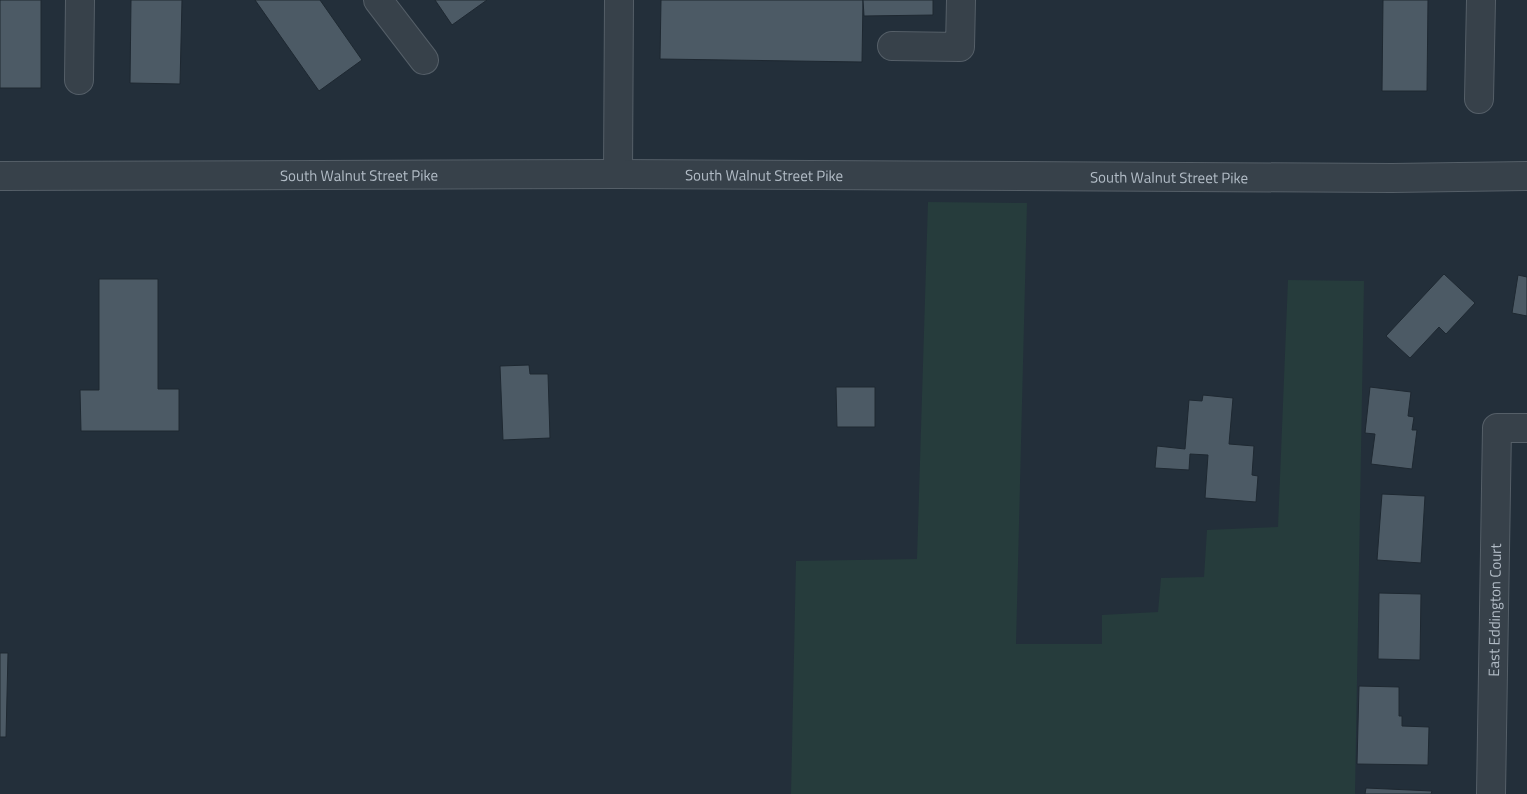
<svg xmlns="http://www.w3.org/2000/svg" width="1527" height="794" font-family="'Titillium Web',sans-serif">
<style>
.green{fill:#263c3c}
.building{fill:#4c5a65;stroke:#1e2831}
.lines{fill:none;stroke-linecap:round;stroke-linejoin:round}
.minor-casing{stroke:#555f68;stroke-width:30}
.minor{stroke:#37414a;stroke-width:28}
.labels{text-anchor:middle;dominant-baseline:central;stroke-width:4;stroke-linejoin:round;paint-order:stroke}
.street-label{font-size:15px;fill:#b2bcc6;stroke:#1c262f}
</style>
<rect width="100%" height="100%" fill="#232f3a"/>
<path class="green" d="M 928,202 L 1027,203 L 1016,644 L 1102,644 L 1102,615 L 1158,612 L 1161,578 L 1204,577 L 1207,530 L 1278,527 L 1288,280 L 1364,281 L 1355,794 L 791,794 L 796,561 L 917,559 Z"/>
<g class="building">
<rect x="0" y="0" width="41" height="88"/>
<path d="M 131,0 L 182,0 L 180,84 L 130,83 Z"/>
<path d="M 255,0 L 320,0 L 362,60 L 319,91 Z"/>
<path d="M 435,0 L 487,0 L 452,25 Z"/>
<path d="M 661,0 L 863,0 L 862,62 L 660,59 Z"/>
<path d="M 863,0 L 933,0 L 933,15 L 864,16 Z"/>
<path d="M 1383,0 L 1428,0 L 1427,91 L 1382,91 Z"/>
<path d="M 1444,274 L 1475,303 L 1446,334 L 1439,327 L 1410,358 L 1386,336 Z"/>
<path d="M 1518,275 L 1527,277 L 1527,316 L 1512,313 Z"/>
<path d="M 99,279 L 158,279 L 158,389 L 179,389 L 179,431 L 81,431 L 80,390 L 99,390 Z"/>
<path d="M 529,365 L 530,374 L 548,374 L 550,438 L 503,440 L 500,366 Z"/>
<path d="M 836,387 L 875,387 L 875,427 L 837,427 Z"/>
<path d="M 1370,387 L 1411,392 L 1408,416 L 1414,417 L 1412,430 L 1417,430 L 1412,469 L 1371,464 L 1375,434 L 1365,433 Z"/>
<path d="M 1203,395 L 1233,398 L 1229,444 L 1254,446 L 1252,475 L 1258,476 L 1256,502 L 1205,498 L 1208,455 L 1190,454 L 1189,470 L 1155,468 L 1157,446 L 1185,449 L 1189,400 L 1202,401 Z"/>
<path d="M 1382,494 L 1425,496 L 1421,563 L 1377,560 Z"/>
<path d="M 1379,593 L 1421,594 L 1420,660 L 1378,659 Z"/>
<path d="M 0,653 L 8,653 L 6,737 L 0,737 Z"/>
<path d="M 1359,686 L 1399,687 L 1399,716 L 1402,716 L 1402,726 L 1429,727 L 1428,765 L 1357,764 Z"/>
<path d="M 1366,788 L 1432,791 L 1431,794 L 1365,794 Z"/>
</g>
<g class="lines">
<defs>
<g id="minor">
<path d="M 378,0 L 424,60"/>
<path d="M 892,46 L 960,47 L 961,0"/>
<path d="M 79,80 L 80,0"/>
<path d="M 1479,99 L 1481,0"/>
<path d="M 618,174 L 619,0"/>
<path id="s1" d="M 0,176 L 618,174 L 1392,178 L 1527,176"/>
<path id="s2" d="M 1491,794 L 1497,428 L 1527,428"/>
</g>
</defs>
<use href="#minor" class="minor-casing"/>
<use href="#minor" class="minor"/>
</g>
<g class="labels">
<g class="street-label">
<text stroke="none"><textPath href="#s1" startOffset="764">South Walnut Street Pike</textPath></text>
<text stroke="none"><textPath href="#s1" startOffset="359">South Walnut Street Pike</textPath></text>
<text stroke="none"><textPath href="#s1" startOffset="1169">South Walnut Street Pike</textPath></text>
<text stroke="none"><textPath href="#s2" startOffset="184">East Eddington Court</textPath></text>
</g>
</g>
</svg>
